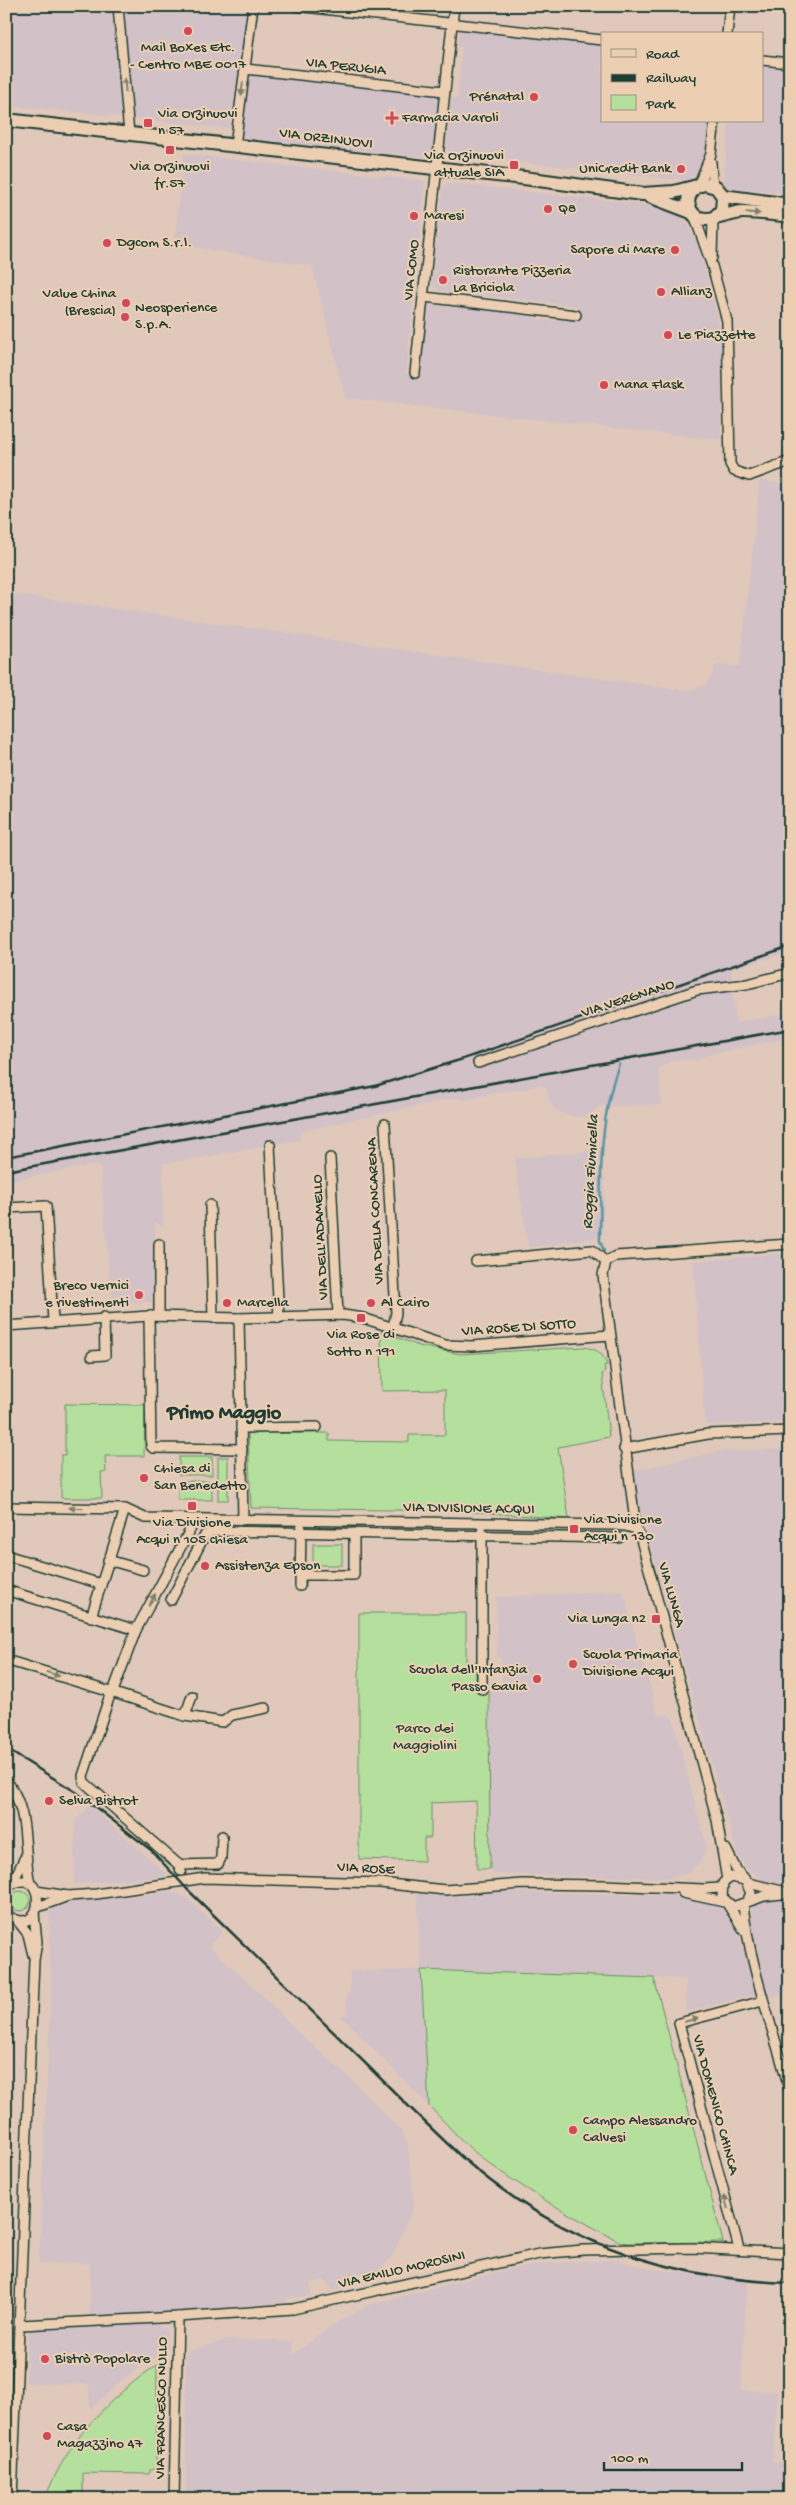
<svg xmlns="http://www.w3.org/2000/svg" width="796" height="2505" font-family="'Gochi Hand',sans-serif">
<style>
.built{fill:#d2c1c6}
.green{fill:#b5df9c;stroke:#6a8e68}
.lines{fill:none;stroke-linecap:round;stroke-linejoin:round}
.stream{stroke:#5d95a0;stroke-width:2.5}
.minor-casing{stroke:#1f3d34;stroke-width:12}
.secondary-casing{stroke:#1f3d34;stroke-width:16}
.minor{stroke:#eccfb2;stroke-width:9}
.secondary{stroke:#eccfb2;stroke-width:12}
.rail{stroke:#1f3d34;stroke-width:2.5}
.oneway{fill:#7b7f6d}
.poi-dot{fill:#d1495b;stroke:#eccfb2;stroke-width:2}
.labels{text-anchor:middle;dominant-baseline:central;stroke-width:4;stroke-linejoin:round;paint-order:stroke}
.poi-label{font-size:15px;fill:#1f3d34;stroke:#eccfb2;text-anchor:start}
.street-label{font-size:15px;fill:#1f3d34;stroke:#eccfb2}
.park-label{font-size:15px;fill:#264539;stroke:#eccfb2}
.water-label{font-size:16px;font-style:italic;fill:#24443d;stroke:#eccfb2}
.district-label{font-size:20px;font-weight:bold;fill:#1f3d34;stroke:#eccfb2}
</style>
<rect width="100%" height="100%" fill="#e0c9bb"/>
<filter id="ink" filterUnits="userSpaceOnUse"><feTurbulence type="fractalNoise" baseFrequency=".02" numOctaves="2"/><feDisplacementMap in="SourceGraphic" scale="10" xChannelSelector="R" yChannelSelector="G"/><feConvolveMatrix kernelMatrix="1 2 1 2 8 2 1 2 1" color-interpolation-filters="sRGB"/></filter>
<g filter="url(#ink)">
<g class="built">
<path d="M 6,6 L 114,6 L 124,117 L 6,105 Z"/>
<path d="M 123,6 L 249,6 L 235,115 L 231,114 L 230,129 L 133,118 Z"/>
<path d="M 465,28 L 602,44 L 602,121 L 709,121 L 701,181 L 698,182 L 449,154 L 446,148 L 451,98 L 457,99 L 462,47 L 457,46 L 459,32 Z"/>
<path d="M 762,65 L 790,68 L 790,194 L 723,188 L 729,121 L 762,121 Z"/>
<path d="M 246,73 L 440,95 L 431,158 L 241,138 Z"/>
<path d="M 184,154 L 425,181 L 406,374 L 421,376 L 427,308 L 430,305 L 533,314 L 535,319 L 555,321 L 560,317 L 578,318 L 579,306 L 439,291 L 434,287 L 432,283 L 443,188 L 448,183 L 657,206 L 673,210 L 685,220 L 697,242 L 722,334 L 721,440 L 345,398 L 312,266 L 174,244 Z"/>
<path d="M 760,480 L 790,486 L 790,952 L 731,969 L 736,1023 L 790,1013 L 790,1038 L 718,1052 L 695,1060 L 673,1060 L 659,1068 L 661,1105 L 600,1106 L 593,1113 L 580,1117 L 564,1114 L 555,1110 L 549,1099 L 547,1088 L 540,1084 L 528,1089 L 497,1092 L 465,1100 L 456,1098 L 300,1131 L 300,1140 L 163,1164 L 163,1227 L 155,1222 L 156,1302 L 112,1302 L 100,1164 L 6,1181 L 6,593 L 681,690 L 693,689 L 707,684 L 717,665 L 740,666 Z"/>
<path d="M 602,1150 L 601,1175 L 605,1178 L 602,1237 L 528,1248 L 515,1158 Z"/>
<path d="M 790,1253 L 790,1422 L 705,1425 L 693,1261 Z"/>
<path d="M 790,1449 L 790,1880 L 787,1881 L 788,1885 L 764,1881 L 747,1869 L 737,1854 L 638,1501 L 634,1471 L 720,1451 Z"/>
<path d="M 623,1591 L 658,1715 L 668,1715 L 673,1719 L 706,1845 L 705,1852 L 701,1861 L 689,1873 L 673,1878 L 494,1874 L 490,1869 L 489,1688 L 502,1688 L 502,1658 L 497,1658 L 496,1597 Z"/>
<path d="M 89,1805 L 169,1876 L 74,1884 L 75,1822 Z"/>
<path d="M 168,1891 L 183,1895 L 223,1931 L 209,1946 L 264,1997 L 299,2033 L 351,2079 L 401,2131 L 408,2144 L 414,2204 L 393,2255 L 375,2275 L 351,2274 L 353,2285 L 334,2290 L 324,2280 L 310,2284 L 311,2296 L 288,2298 L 287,2302 L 90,2319 L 90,2263 L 39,2264 L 51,1987 L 49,1913 L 53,1907 L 77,1899 L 142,1896 Z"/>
<path d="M 417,1891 L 425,1895 L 464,1896 L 496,1892 L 679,1895 L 686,1899 L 712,1901 L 725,1908 L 737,1924 L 756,1994 L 685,2012 L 686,1979 L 421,1970 L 429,2106 L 341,2016 L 347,2012 L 346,1996 L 350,1992 L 350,1971 L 421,1970 Z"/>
<path d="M 766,1898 L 790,1898 L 790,1992 L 767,1998 L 752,1939 L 750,1917 L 753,1905 Z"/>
<path d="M 616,2260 L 650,2269 L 747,2281 L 741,2390 L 778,2392 L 773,2462 L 790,2463 L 790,2499 L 186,2499 L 186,2352 L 226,2340 L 293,2341 L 293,2355 L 327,2329 L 368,2305 L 510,2269 L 552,2263 Z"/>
<path d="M 155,2324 L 166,2329 L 168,2347 L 129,2374 L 90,2409 L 89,2384 L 26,2383 L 28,2333 L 32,2328 Z"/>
</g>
<g class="green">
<path d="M 381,1331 L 419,1346 L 460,1354 L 583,1347 C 597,1349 602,1352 607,1365 L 604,1366 L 605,1372 L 602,1374 L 609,1437 L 558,1447 L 569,1519 L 462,1511 L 251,1508 L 248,1433 L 329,1433 L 329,1441 L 409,1442 L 409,1435 L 445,1435 L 445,1390 L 382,1391 Z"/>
<path d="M 65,1404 L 145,1405 L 144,1456 L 105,1456 L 106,1472 L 101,1472 L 102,1498 L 61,1498 L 61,1455 L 65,1455 Z"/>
<rect x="179" y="1457" width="33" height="18"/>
<rect x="218" y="1457" width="10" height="43"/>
<rect x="178" y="1481" width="34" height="19"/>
<rect x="313" y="1544" width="29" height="21"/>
<path d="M 359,1613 L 466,1613 L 466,1662 L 476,1662 L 476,1691 L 489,1691 L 490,1869 L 477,1869 L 476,1801 L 431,1803 L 431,1838 L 424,1838 L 424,1861 L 359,1859 Z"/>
<circle cx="20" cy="1901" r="10"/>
<path d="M 421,1970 L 654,1978 L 723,2242 L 629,2243 L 620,2242 C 571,2215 521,2189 477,2154 C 460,2140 445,2122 429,2106 Z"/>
<path d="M 157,2365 L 156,2469 L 150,2470 L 149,2474 L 83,2473 L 83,2499 L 45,2499 C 66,2442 108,2398 157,2365 Z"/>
</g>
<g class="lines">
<g class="stream">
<path d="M 761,1250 L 790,1249"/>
<path d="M 604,1251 L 600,1241 C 601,1181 598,1121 619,1064"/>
</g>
<defs>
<g id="minor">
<path d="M 118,6 L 129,134"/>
<path d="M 295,6 L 602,40"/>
<path d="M 727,34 L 730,6"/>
<path d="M 762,60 L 790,63"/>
<path d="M 245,69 L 444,91"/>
<path d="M 235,145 L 253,6"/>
<path d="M 711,162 L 712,179 L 716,187"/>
<path d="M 698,186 L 711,154 L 715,121"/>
<path d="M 694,215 L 712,266 L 727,321 L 730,464 L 734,471 L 749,476 L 790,461"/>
<path d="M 712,258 L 713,218"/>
<path d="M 424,297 L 576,315"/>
<path d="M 415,373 L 454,6"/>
<path d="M 478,1063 L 697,990 L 747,984 L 790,973"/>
<path d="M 385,1124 L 396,1313 L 393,1327"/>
<path d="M 270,1145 L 279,1318"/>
<path d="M 330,1158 L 338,1315"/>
<path d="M 210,1205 L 213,1318"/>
<path d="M 6,1208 L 46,1206 L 53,1321"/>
<path d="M 159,1244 L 159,1316"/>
<path d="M 476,1261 L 592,1250 L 606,1262"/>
<path d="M 606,1262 L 603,1275 L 636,1529 L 640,1536 L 717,1820 L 727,1880"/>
<path d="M 606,1262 L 616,1256 L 790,1244"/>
<path d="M 149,1316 L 151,1446 L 153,1448 L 242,1449"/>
<path d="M 239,1318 L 243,1520"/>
<path d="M 6,1326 L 149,1316 L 239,1318 L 343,1315 L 363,1318 L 445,1345 L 472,1346 L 610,1335"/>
<path d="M 92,1356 L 105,1355 L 104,1317"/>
<path d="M 241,1428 L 317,1427"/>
<path d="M 624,1449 L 708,1434 L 790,1431"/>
<path d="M 6,1507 L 125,1509 L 145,1518 L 613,1525 L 625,1526 L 636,1529"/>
<path d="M 482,1531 L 482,1689"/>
<path d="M 6,1555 L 101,1584"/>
<path d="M 108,1560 L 143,1570"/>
<path d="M 300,1575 L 354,1575 L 354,1533"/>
<path d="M 300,1586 L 301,1528"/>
<path d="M 6,1590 L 136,1630"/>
<path d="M 171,1600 L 205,1535 L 213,1531 L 619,1538"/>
<path d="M 91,1617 L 125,1509"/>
<path d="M 6,1660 L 111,1692 L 114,1689 L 136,1630 L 196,1519"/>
<path d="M 185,1716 L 192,1696"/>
<path d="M 6,1780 C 31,1811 22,1848 30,1884"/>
<path d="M 726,1849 L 737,1871 L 744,1878"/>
<path d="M 179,1865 L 218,1864 L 221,1858 L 222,1836"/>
<path d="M 181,1871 L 179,1865 L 84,1782 L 83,1776 L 111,1692 L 185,1716 L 223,1722 L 232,1715 L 266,1708"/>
<path d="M 748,1883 L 782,1891"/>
<path d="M 12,1884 L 24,1859"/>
<path d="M 6,1888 C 49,1856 47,1946 6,1914"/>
<path d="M 36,1891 L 68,1896 L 96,1894 L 205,1878 L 380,1883 L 445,1890 L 522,1884 L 604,1885 L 703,1889 L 721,1888"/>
<path d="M 683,1893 L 724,1902"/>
<path d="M 747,1902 L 751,1893 L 745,1880 L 731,1877 L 723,1883 L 722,1897 L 733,1907 L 764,1896 L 790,1893"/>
<path d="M 728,1905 L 744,1930"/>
<path d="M 743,1905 C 750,1969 774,2030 790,2092"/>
<path d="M 38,1907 L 68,1896"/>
<path d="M 17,1920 L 28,1934 L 33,1955"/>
<path d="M 739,2249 L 679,2023 L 763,2001"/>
<path d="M 21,2325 L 178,2317 L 293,2309 L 539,2254 L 583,2250 L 692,2248 L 790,2253"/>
<path d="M 12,2499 L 34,1960 L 37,1942 L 34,1914"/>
<path d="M 174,2499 L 178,2317"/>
</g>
<g id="secondary">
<path d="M 6,120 L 524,178 L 642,194 L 674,192 L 705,184 L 716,187 L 723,196 L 722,210 L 716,216"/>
<path d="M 694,189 C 689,194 687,200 689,206 C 696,231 727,212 743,212 C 759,212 774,214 790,216"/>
<path d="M 649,196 L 691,212"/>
<path d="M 723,196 L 790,205"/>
</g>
</defs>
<use href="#minor" class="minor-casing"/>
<use href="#secondary" class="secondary-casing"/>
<use href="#minor" class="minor"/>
<use href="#secondary" class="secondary"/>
<g class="rail">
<path d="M 6,1157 L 375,1086 L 463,1059 L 790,946"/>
<path d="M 6,1171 L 790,1029"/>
<path d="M 6,1749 L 76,1792 L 151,1850 L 187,1889 C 247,1947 306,2005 365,2063 C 398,2096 431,2129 465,2160 C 558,2241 668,2279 790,2283"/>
</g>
</g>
<defs><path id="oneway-solid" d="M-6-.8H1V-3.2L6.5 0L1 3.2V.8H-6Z" transform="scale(1.25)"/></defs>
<g class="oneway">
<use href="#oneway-solid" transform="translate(125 85) rotate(-95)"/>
<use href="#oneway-solid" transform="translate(242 89) rotate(97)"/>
<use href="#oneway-solid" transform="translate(753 213) rotate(5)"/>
<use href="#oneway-solid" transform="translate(76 1508) rotate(-179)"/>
<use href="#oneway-solid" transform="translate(152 1600) rotate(-62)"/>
<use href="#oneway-solid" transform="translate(53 1674) rotate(17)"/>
<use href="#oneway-solid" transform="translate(691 2020) rotate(-15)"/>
<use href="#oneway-solid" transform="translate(726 2202) rotate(-105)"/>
</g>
</g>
<g class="poi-dot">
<circle cx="188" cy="31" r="5"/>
<circle cx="534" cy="97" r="5"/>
<path d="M389.5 110.5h5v5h5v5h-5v5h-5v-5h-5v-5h5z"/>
<rect x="143" y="118" width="10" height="10" rx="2.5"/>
<rect x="165" y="145" width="10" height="10" rx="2.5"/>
<rect x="509" y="160" width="10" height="10" rx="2.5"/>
<circle cx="681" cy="169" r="5"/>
<circle cx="548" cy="209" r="5"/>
<circle cx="414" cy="216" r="5"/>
<circle cx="107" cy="243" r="5"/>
<circle cx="675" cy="250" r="5"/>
<circle cx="443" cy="280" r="5"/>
<circle cx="661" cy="292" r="5"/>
<circle cx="126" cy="303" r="5"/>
<circle cx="125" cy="317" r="5"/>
<circle cx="668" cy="335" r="5"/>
<circle cx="604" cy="385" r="5"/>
<circle cx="139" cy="1295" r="5"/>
<circle cx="227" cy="1303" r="5"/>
<circle cx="371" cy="1303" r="5"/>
<rect x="356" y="1313" width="10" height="10" rx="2.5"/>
<circle cx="144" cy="1478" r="5"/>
<rect x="187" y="1501" width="10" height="10" rx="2.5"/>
<rect x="569" y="1524" width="10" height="10" rx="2.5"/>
<circle cx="205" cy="1566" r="5"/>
<rect x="651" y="1614" width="10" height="10" rx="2.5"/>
<circle cx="573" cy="1664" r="5"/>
<circle cx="537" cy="1679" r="5"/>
<circle cx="49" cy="1801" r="5"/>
<circle cx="573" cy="2130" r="5"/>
<circle cx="45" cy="2359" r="5"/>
<circle cx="47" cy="2436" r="5"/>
</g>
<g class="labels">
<g class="poi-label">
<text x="188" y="48" text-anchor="middle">Mail Boxes Etc.<tspan x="188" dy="17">- Centro MBE 0017</tspan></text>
<text x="524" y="97" text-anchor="end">Prénatal</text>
<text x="158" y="114">Via Orzinuovi<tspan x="158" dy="17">n 57</tspan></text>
<text x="402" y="118">Farmacia Varoli</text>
<text x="504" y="156" text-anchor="end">Via Orzinuovi<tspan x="504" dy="17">attuale SIA</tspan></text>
<text x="170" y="167" text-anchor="middle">Via Orzinuovi<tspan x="170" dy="17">fr.57</tspan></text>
<text x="671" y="169" text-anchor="end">UniCredit Bank</text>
<text x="558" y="209">Q8</text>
<text x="424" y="216">Maresi</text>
<text x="117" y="243">Dgcom S.r.l.</text>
<text x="665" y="250" text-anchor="end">Sapore di Mare</text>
<text x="453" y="271">Ristorante Pizzeria<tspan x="453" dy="17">La Briciola</tspan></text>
<text x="671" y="292">Allianz</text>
<text x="116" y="294" text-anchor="end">Value China<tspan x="116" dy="17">(Brescia)</tspan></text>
<text x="135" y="308">Neosperience<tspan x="135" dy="17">S.p.A.</tspan></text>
<text x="678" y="335">Le Piazzette</text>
<text x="614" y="385">Mana Flask</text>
<text x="129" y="1286" text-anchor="end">Breco vernici<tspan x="129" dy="17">e rivestimenti</tspan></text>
<text x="237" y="1303">Marcella</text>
<text x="381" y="1303">Al Cairo</text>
<text x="361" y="1335" text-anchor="middle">Via Rose di<tspan x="361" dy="17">Sotto n 191</tspan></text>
<text x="154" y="1469">Chiesa di<tspan x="154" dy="17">San Benedetto</tspan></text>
<text x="584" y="1520">Via Divisione<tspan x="584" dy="17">Acqui n 130</tspan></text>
<text x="192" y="1523" text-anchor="middle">Via Divisione<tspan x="192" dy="17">Acqui n 105 chiesa</tspan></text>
<text x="215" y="1566">Assistenza Epson</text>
<text x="646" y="1619" text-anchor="end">Via Lunga n2</text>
<text x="583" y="1655">Scuola Primaria<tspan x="583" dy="17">Divisione Acqui</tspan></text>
<text x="527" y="1670" text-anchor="end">Scuola dell'Infanzia<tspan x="527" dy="17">Passo Gavia</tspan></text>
<text x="59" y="1801">Selva Bistrot</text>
<text x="583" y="2121">Campo Alessandro<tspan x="583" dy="17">Calvesi</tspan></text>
<text x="55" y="2359">Bistrò Popolare</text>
<text x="57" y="2427">Casa<tspan x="57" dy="17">Magazzino 47</tspan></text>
</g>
<g class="street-label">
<text transform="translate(346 67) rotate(6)">VIA PERUGIA</text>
<text transform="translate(326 139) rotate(7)">VIA ORZINUOVI</text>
<text transform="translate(412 270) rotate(-84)">VIA COMO</text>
<text transform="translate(628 999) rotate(-18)">VIA VERGNANO</text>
<text transform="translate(376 1211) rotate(-93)">VIA DELLA CONCARENA</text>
<text transform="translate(321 1237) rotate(-93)">VIA DELL'ADAMELLO</text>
<text transform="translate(519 1328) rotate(-4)">VIA ROSE DI SOTTO</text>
<text transform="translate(469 1509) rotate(1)">VIA DIVISIONE ACQUI</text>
<text transform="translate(671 1595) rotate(74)">VIA LUNGA</text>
<text transform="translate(366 1869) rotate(3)">VIA ROSE</text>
<text transform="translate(715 2105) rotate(75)">VIA DOMENICO CHINCA</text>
<text transform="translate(402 2270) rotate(-13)">VIA EMILIO MOROSINI</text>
<text transform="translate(162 2408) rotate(-89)">VIA FRANCESCO NULLO</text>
</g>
<g class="park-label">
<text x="425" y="1729">Parco dei<tspan x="425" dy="17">Maggiolini</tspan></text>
</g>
<g class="water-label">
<text transform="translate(592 1172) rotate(-87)">Roggia Fiumicella</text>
</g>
<g class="district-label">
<text x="224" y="1414">Primo Maggio</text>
</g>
</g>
<rect width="796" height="2505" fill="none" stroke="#eccfb2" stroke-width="25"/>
<rect x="12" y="12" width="771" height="2480" fill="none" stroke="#1f3d34" stroke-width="2" filter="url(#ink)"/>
<rect x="601" y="32" width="162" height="90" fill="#eccfb2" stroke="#9a9580"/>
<rect x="611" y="49" width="25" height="8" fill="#eccfb2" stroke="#9a9580"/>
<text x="646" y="58" font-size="15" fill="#1f3d34">Road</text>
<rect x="611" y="74" width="25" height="8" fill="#1f3d34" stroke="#9a9580"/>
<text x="646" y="82" font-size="15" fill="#1f3d34">Railway</text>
<rect x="611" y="95" width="25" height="15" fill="#b5df9c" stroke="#9a9580"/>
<text x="646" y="108" font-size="15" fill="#1f3d34">Park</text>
<path d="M604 2462v8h138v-8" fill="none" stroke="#1f3d34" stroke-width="2.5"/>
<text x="611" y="2462" font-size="15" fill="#1f3d34" stroke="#eccfb2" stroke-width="4" paint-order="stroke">100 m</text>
</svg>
